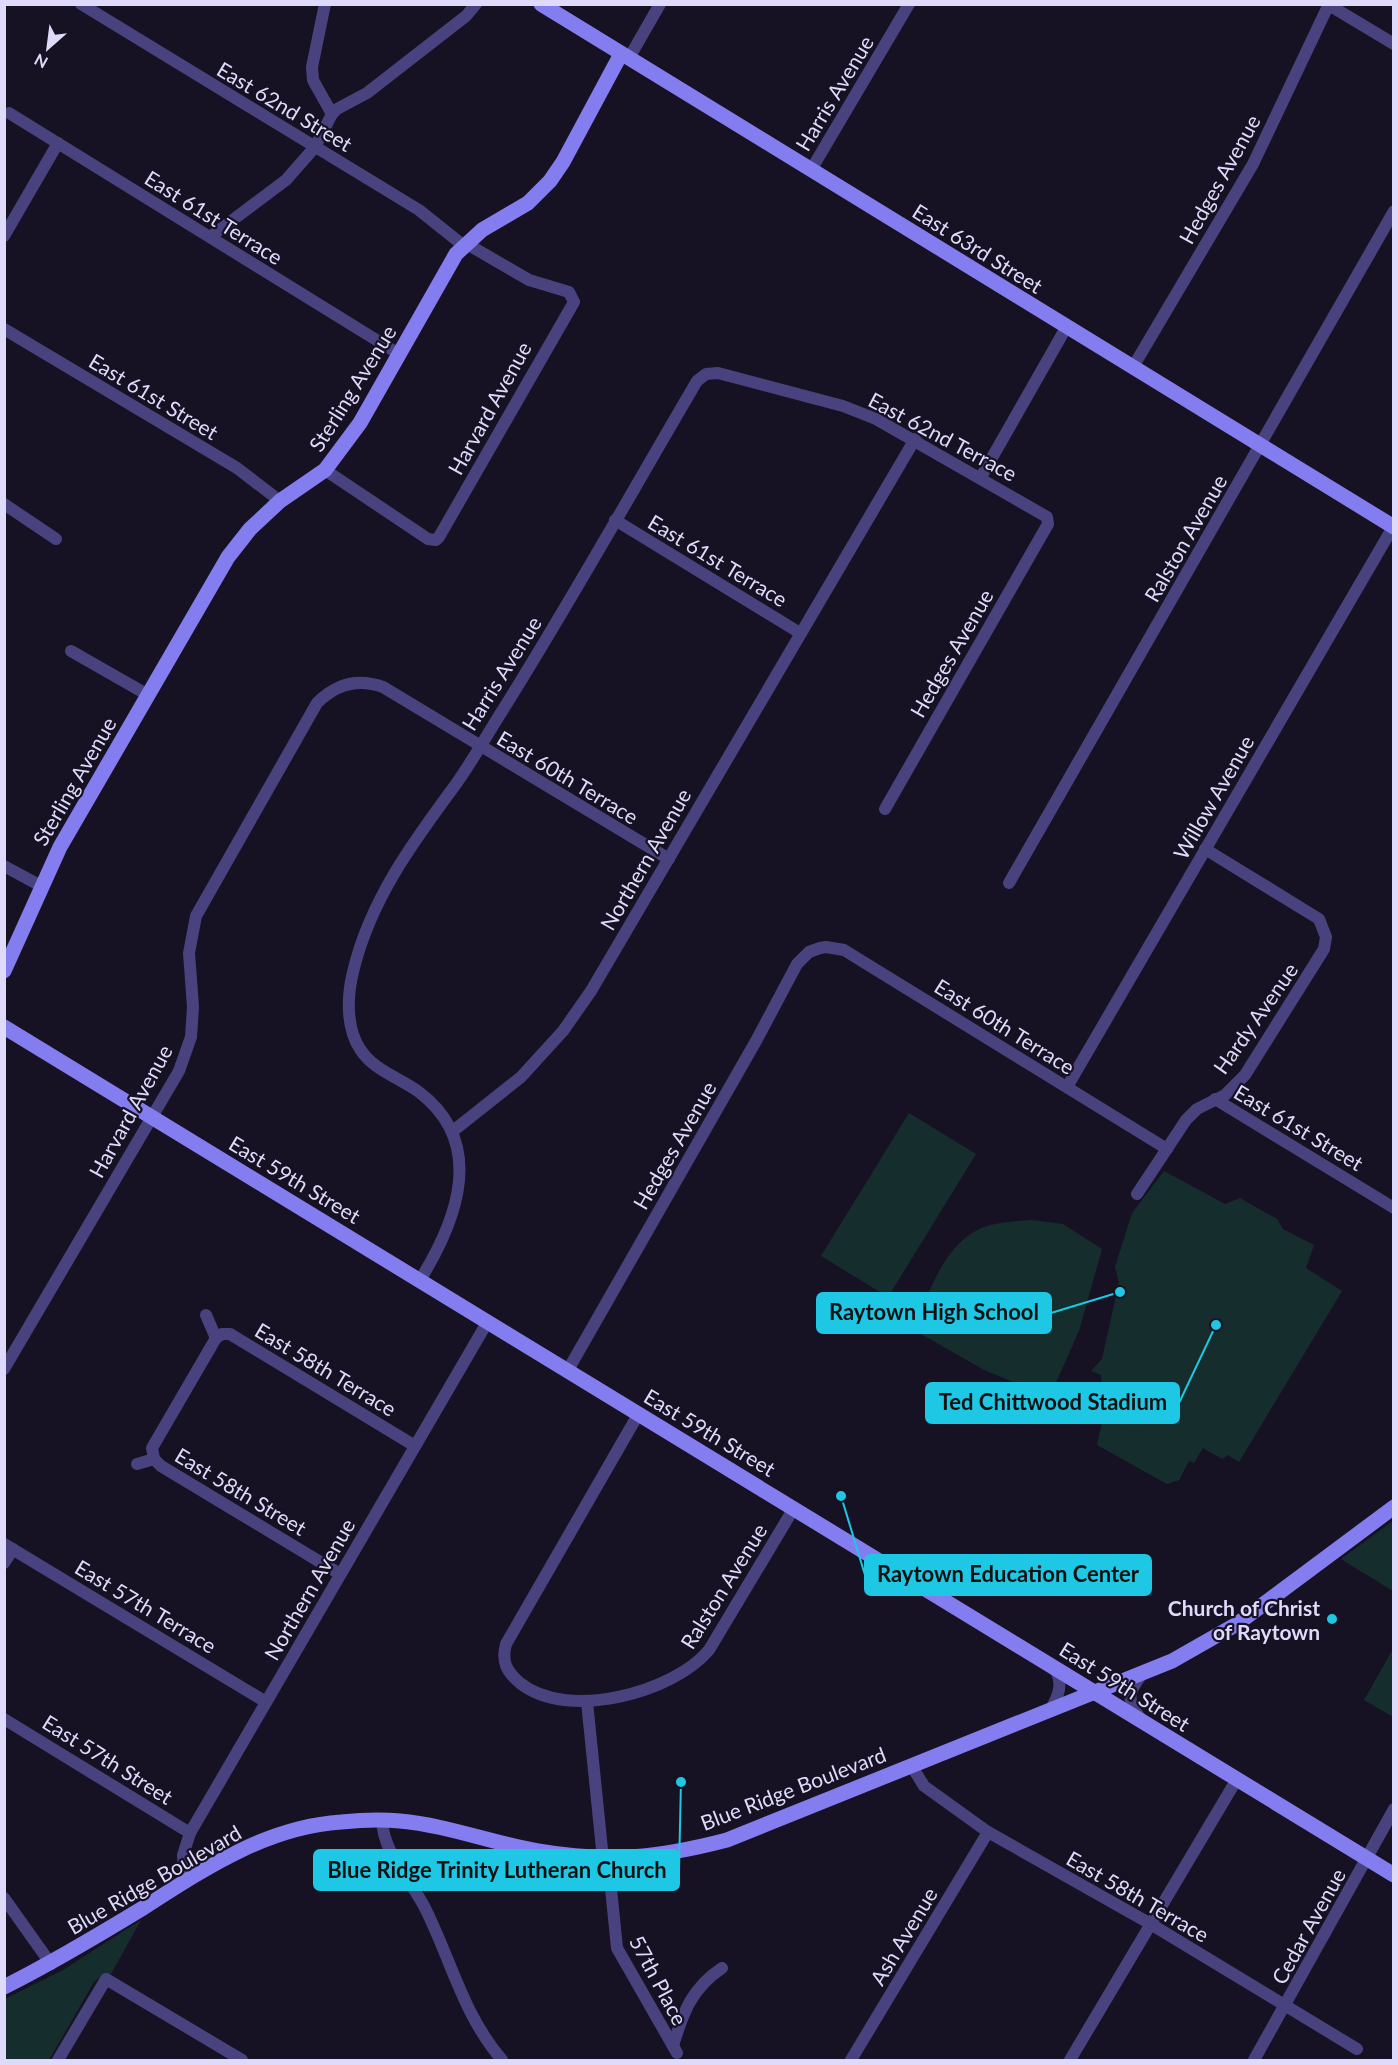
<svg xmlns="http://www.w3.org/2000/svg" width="1398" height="2065" font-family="Lato,sans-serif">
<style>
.green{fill:#162d2e}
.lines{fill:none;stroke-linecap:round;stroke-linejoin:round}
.street{stroke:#48437e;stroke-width:12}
.secondary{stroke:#847def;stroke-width:15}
.poi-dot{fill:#1ec7e3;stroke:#161224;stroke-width:2}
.labels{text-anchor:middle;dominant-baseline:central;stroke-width:4.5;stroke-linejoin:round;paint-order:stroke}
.street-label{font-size:21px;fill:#dfdafa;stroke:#161224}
.poi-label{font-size:21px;font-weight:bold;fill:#dfdafa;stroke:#161224;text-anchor:end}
.leader{fill:none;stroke:#1ec7e3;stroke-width:2}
.callout-dot{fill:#1ec7e3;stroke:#161224;stroke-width:2}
.callout{fill:#1ec7e3;stroke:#1ec7e3;stroke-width:2}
.callout-label{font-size:22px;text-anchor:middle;font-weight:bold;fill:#111}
</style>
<rect width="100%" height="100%" fill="#161224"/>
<g class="green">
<path d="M 909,1113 L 976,1154 L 888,1297 L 821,1256 Z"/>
<path d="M 1164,1171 L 1225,1204 L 1240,1198 L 1277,1219 L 1283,1229 L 1314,1245 L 1306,1268 L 1342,1291 L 1239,1462 L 1228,1455 L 1222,1459 L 1203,1448 L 1194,1463 L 1189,1461 L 1179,1480 L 1167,1484 L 1097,1445 L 1103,1418 L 1101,1375 L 1091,1371 L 1102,1359 L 1119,1282 L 1115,1267 L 1132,1213 Z"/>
<path d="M 1031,1220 L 1063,1224 L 1102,1249 L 1079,1331 L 1054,1387 L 1040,1393 L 984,1370 L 914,1330 C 929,1292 945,1238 990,1225 C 1003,1222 1017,1221 1031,1220 Z"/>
<path d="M 1393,1521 L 1393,1591 L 1341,1559 Z"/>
<path d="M 1393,1649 L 1393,1717 L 1364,1700 Z"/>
<path d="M 141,1920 L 111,1974 L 103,1975 L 94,1982 L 49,2060 L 5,2060 L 5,1999 L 63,1970 Z"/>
</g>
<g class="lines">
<g class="street">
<path d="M 81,4 L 419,210 L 464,246"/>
<path d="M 325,4 L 312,67 L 313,80 L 332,114"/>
<path d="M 1329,5 L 1394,44"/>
<path d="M 629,58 L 660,4"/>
<path d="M 9,113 L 399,354"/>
<path d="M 811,170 L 909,4"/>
<path d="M 4,236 L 58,143"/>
<path d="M 210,237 L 286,180 L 315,147 L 332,114 L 337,109 L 367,93 L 466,16 L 476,4"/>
<path d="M 4,329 L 237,468 L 280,501"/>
<path d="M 1133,367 L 1253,164 L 1329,4"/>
<path d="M 325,470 L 428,539 L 436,540 L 439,537 L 574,302 L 569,292 L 529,280 L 467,244"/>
<path d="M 981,477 L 1067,326"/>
<path d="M 4,504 L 56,539"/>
<path d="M 615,520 L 800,633"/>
<path d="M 71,651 L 148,695"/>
<path d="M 4,866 L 41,886"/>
<path d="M 1009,883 L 1394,211"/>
<path d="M 1067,1087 L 1393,527"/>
<path d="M 1215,1099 L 1394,1208"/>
<path d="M 453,1131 L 521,1077 L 563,1031 L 591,991 L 915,439"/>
<path d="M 1137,1194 L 1186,1120 L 1197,1109 L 1225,1095 L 1245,1075 L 1324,949 L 1326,937 L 1319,919 L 1205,849"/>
<path d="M 420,1280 C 458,1219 486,1143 419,1092 C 400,1078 373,1070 360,1049 C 346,1028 347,996 353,972 C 370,900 413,842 456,784 C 473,760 488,733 504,708 C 571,601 633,490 697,381 L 706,374 L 718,373 L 843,406 L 876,419 L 1047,517 L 1048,524 L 885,809"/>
<path d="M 216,1338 L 222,1334 L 230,1334 L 415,1446"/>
<path d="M 4,1369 L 179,1071 L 191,1037 L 193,1007 L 189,953 L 196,916 L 317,703 C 336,684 358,678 383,687 L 669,859"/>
<path d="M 568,1370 L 756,1041 L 797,964 L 809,952 L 820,948 L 826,947 L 844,950 L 1167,1149"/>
<path d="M 639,1413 L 506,1644 C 501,1662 507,1672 520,1683 C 567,1721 673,1693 709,1650 L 794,1508"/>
<path d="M 154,1459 L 161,1466 L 340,1574"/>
<path d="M 154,1459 L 152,1448 L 216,1338 L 206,1315"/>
<path d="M 137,1464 L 154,1459"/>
<path d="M 4,1544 L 266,1702"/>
<path d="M 4,1563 L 13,1549"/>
<path d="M 587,1702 L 603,1859"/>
<path d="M 1050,1711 C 1059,1695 1064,1683 1054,1667"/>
<path d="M 1140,1718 C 1126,1699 1128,1693 1142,1674"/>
<path d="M 4,1719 L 190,1833"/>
<path d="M 911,1765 L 924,1786 L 988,1832 L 1149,1923 L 1357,2049"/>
<path d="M 382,1820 C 383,1852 409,1878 424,1906 C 451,1959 462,2013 502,2060"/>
<path d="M 608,1859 L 617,1948 L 677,2053"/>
<path d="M 184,1882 L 183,1855 L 190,1833 L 488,1321"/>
<path d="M 4,1898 L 51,1964"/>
<path d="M 673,2046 C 683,2012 692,1988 722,1968"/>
<path d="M 58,2060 L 106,1979 L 242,2060"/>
<path d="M 851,2060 L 988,1832"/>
<path d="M 1070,2060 L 1237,1779"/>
<path d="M 1254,2060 L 1394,1809"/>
</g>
<g class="secondary">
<path d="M 541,4 L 1394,527"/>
<path d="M 4,971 L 60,847 L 228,557 L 250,529 L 280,501 L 325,470 L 360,423 L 456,254 L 482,230 L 528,203 L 550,181 L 563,162 L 621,54"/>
<path d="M 4,1027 L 1394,1875"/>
<path d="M 4,1987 C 52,1963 97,1936 143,1908 C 204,1869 266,1827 341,1822 C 360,1820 381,1819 400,1821 C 446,1825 492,1843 538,1851 C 608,1863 658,1858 727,1840 L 1172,1661 L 1237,1624 L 1394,1507"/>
</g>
</g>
<circle class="poi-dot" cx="1332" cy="1619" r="6"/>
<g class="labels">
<g class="street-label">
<text transform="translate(834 93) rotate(-59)">Harris Avenue</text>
<text transform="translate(285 106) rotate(31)">East 62nd Street</text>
<text transform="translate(1219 179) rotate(-61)">Hedges Avenue</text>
<text transform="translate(214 217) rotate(32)">East 61st Terrace</text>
<text transform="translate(978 248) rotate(32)">East 63rd Street</text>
<text transform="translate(352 388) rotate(-58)">Sterling Avenue</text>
<text transform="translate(154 396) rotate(31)">East 61st Street</text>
<text transform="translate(489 408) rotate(-61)">Harvard Avenue</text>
<text transform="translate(943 436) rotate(28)">East 62nd Terrace</text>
<text transform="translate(1185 538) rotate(-60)">Ralston Avenue</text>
<text transform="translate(718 560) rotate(31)">East 61st Terrace</text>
<text transform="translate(951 653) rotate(-60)">Hedges Avenue</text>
<text transform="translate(501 673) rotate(-58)">Harris Avenue</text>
<text transform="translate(568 777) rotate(31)">East 60th Terrace</text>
<text transform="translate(74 781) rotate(-60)">Sterling Avenue</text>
<text transform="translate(1213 797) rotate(-60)">Willow Avenue</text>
<text transform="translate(645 859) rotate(-60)">Northern Avenue</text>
<text transform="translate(1255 1018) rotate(-55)">Hardy Avenue</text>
<text transform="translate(1005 1026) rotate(32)">East 60th Terrace</text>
<text transform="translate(130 1111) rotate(-61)">Harvard Avenue</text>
<text transform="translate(1299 1127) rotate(31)">East 61st Street</text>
<text transform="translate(674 1145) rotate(-60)">Hedges Avenue</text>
<text transform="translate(295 1179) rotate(31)">East 59th Street</text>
<text transform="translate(326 1369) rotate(31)">East 58th Terrace</text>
<text transform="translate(710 1432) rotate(31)">East 59th Street</text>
<text transform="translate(241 1491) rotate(31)">East 58th Street</text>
<text transform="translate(723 1586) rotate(-58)">Ralston Avenue</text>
<text transform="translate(309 1589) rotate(-60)">Northern Avenue</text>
<text transform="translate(146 1606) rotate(31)">East 57th Terrace</text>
<text transform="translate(1125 1686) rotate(32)">East 59th Street</text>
<text transform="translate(108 1759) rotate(32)">East 57th Street</text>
<text transform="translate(793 1788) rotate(-21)">Blue Ridge Boulevard</text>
<text transform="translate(154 1879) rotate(-30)">Blue Ridge Boulevard</text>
<text transform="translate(1138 1896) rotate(30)">East 58th Terrace</text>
<text transform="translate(1308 1926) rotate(-61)">Cedar Avenue</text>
<text transform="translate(903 1936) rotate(-59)">Ash Avenue</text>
<text transform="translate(659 1980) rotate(62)">57th Place</text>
</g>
<g class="poi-label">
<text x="1320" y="1607">Church of Christ<tspan x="1320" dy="24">of Raytown</tspan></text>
</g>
</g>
<path class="leader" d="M1120 1292L1051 1313M1216 1325L1179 1403M841 1496L865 1575M681 1782L679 1870"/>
<g class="callout-dot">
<circle cx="1120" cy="1292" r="6"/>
<circle cx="1216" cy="1325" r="6"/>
<circle cx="841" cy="1496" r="6"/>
<circle cx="681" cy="1782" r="6"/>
</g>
<g class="callout">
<rect x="817" y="1293" width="234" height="40" rx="6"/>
<rect x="926" y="1383" width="253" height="40" rx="6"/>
<rect x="865" y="1555" width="286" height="40" rx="6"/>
<rect x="314" y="1850" width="365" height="40" rx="6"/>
</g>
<g class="callout-label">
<text x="934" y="1320">Raytown High School</text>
<text x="1053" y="1410">Ted Chittwood Stadium</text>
<text x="1008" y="1582">Raytown Education Center</text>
<text x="497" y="1878">Blue Ridge Trinity Lutheran Church</text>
</g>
<rect width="1398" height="2065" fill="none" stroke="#dfdafa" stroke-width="12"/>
<g transform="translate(48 48) rotate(208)" stroke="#161224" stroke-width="4.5" paint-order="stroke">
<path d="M0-4.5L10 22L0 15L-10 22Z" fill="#dfdafa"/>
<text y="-9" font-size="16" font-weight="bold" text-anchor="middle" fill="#dfdafa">N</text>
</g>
</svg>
